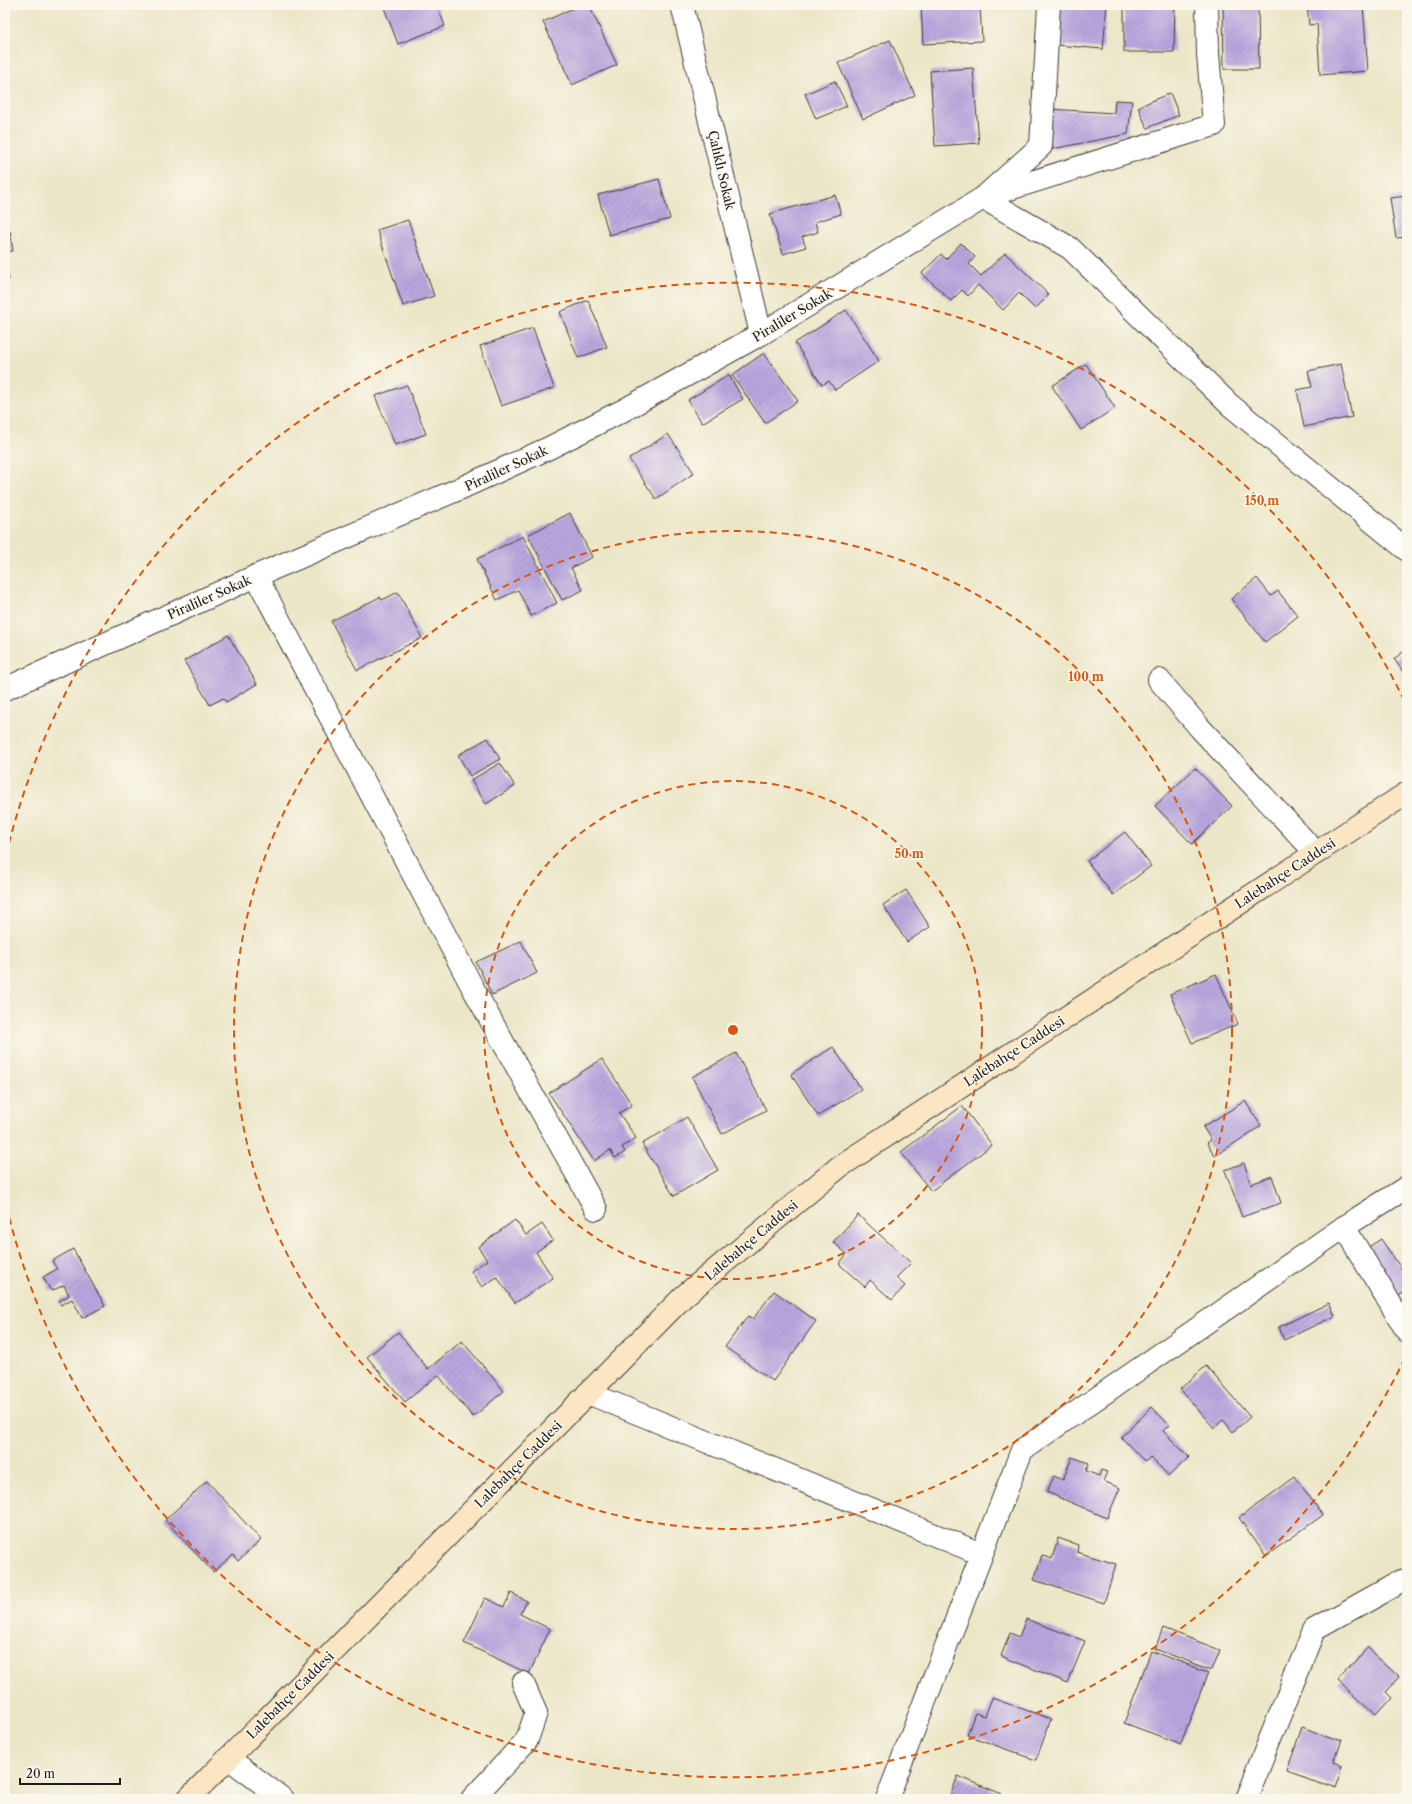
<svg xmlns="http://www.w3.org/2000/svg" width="1412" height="1804" font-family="'Libre Caslon Text',serif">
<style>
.building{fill:url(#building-hatch)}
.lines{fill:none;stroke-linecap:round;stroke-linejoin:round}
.street-casing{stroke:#3b3a36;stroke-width:24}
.secondary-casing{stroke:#3b3a36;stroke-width:24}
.street{stroke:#fff;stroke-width:22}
.secondary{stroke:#fbe6c3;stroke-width:22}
.ring{fill:none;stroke:#de560d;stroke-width:2;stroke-dasharray:7 5}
.labels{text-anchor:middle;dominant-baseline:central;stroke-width:3;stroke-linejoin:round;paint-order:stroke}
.street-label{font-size:13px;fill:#1c1c1c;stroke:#fbf7ec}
.centre{fill:#de560d;stroke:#fbf7ec;stroke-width:2}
.ring-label{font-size:12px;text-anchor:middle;font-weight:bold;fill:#de560d;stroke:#fbf7ec;stroke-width:3;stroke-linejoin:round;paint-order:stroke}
</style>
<defs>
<pattern id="building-hatch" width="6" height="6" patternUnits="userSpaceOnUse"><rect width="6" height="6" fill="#b8a6de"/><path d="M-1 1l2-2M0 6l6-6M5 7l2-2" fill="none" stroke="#9e8ebe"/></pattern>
</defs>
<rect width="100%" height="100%" fill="#fbf7ec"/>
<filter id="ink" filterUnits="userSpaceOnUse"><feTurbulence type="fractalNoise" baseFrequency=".025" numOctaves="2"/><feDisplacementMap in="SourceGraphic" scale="8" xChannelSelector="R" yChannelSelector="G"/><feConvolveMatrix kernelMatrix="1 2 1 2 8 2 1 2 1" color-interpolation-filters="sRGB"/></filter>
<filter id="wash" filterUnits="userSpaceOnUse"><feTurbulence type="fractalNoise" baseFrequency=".012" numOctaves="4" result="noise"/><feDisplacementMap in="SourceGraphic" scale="16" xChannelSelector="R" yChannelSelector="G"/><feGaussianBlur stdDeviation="0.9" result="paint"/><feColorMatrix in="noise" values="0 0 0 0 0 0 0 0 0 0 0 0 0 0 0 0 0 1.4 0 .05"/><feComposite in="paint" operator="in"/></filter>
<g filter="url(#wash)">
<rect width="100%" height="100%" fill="#ece6c8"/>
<g id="blocks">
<g class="building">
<path d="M 383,5 L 437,5 L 445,26 L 398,44 Z"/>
<path d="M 580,5 L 589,5 L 617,65 L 572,85 L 543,22 Z"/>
<path d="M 921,5 L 980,5 L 982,41 L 923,44 Z"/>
<path d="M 1059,5 L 1107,5 L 1103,49 L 1056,45 Z"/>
<path d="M 1124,5 L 1175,5 L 1174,52 L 1124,52 Z"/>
<path d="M 1223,5 L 1258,5 L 1259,69 L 1224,69 Z"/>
<path d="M 1307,5 L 1363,5 L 1368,71 L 1320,75 L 1317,24 L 1309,25 Z"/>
<path d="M 890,40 L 915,95 L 863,119 L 838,63 Z"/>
<path d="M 973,68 L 979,143 L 935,146 L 930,71 Z"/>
<path d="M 835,81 L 847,106 L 816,119 L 805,94 Z"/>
<path d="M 1170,93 L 1179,115 L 1147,128 L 1138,107 Z"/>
<path d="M 1115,100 L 1132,101 L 1128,134 L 1047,150 L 1049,109 L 1114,113 Z"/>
<path d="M 659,179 L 670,219 L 609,235 L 598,195 Z"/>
<path d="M 835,195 L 841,214 L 815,222 L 818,232 L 802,237 L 806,247 L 783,254 L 770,214 Z"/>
<path d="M 1407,196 L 1407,237 L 1396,238 L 1390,198 Z"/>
<path d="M 408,220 L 434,296 L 403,306 L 377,230 Z"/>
<path d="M 10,231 L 13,251 L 5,252 L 5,232 Z"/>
<path d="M 961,243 L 975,257 L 969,264 L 981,276 L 1005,253 L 1049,295 L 1035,309 L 1019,293 L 1003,310 L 978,285 L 968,296 L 962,290 L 951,301 L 922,273 L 941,254 L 946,259 Z"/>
<path d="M 5,262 L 9,280 L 5,281 Z"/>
<path d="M 588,300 L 607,347 L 578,358 L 560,312 Z"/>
<path d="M 846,310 L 879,361 L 835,390 L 829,381 L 822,385 L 795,343 Z"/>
<path d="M 533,328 L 554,388 L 501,406 L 480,346 Z"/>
<path d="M 764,353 L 798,401 L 765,423 L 732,375 Z"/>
<path d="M 1086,364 L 1115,408 L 1081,430 L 1052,386 Z"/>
<path d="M 1341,364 L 1352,417 L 1304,427 L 1297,390 L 1312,387 L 1308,371 Z"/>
<path d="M 729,375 L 743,399 L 702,423 L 688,400 Z"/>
<path d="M 407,385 L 426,434 L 395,445 L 375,396 Z"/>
<path d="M 668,434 L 694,473 L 656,499 L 629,459 Z"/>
<path d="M 570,513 L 592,557 L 571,568 L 583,590 L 562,600 L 528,535 Z"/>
<path d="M 523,536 L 557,603 L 531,616 L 518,590 L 497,600 L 477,559 Z"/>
<path d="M 1257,578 L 1271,596 L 1278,591 L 1298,616 L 1265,642 L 1231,599 Z"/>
<path d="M 398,592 L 422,638 L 357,670 L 331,621 L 380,597 L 382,600 Z"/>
<path d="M 228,635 L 257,684 L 226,702 L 223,698 L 210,705 L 184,661 Z"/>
<path d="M 1407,649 L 1407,677 L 1394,659 Z"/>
<path d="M 488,738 L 500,759 L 470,776 L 458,755 Z"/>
<path d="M 500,763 L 515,786 L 486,804 L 471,780 Z"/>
<path d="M 1195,768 L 1232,806 L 1192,844 L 1155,806 Z"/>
<path d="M 1125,832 L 1151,866 L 1113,895 L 1087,861 Z"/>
<path d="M 906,890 L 930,927 L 907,942 L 883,905 Z"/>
<path d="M 521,941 L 537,973 L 492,995 L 476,962 Z"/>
<path d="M 1216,974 L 1238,1024 L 1192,1043 L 1170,994 Z"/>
<path d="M 833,1047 L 861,1089 L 818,1116 L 791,1074 Z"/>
<path d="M 736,1053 L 766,1110 L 722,1134 L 692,1077 Z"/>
<path d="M 602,1059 L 632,1105 L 619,1113 L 636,1138 L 622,1147 L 625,1152 L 615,1158 L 610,1150 L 594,1161 L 549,1093 Z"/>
<path d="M 1245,1101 L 1261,1126 L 1215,1156 L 1207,1143 L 1211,1140 L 1203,1127 Z"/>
<path d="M 962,1106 L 992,1145 L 931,1191 L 901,1152 Z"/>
<path d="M 687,1117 L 718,1170 L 674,1196 L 642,1144 Z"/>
<path d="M 1244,1163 L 1251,1184 L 1272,1176 L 1281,1203 L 1242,1217 L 1225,1170 Z"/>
<path d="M 858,1215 L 911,1263 L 896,1278 L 905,1286 L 892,1300 L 870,1280 L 865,1287 L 839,1264 L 847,1254 L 833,1242 Z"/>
<path d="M 515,1220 L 526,1235 L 542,1224 L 553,1240 L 536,1252 L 553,1278 L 515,1303 L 497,1277 L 482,1287 L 471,1271 L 487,1260 L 478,1247 Z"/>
<path d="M 1381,1239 L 1407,1277 L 1407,1290 L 1399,1296 L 1367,1248 Z"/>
<path d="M 73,1249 L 105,1306 L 82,1318 L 72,1299 L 61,1305 L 59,1301 L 69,1295 L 64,1285 L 51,1291 L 43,1277 L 57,1269 L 52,1261 Z"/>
<path d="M 774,1291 L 816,1321 L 773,1381 L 725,1347 L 748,1316 L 753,1319 Z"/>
<path d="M 1329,1303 L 1335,1316 L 1284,1340 L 1279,1327 Z"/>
<path d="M 398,1332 L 428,1369 L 462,1341 L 504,1391 L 473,1417 L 438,1375 L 405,1402 L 367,1357 Z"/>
<path d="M 1206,1366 L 1250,1417 L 1233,1432 L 1223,1420 L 1214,1428 L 1180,1389 Z"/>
<path d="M 1152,1407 L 1169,1425 L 1163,1431 L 1189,1457 L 1169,1476 L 1150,1457 L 1145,1462 L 1121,1437 Z"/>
<path d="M 1072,1457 L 1089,1463 L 1086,1471 L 1099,1476 L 1101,1470 L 1107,1472 L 1103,1481 L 1120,1488 L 1107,1518 L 1047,1492 L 1054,1476 L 1063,1480 Z"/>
<path d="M 1295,1477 L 1323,1515 L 1266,1556 L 1239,1518 Z"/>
<path d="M 207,1481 L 261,1540 L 238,1561 L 233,1555 L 213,1572 L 165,1520 Z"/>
<path d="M 1058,1538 L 1078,1545 L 1077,1552 L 1116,1564 L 1104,1603 L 1034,1580 L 1042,1555 L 1052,1559 Z"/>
<path d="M 511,1593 L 527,1601 L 520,1614 L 550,1629 L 529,1674 L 464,1643 L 485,1598 L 504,1607 Z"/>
<path d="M 1026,1619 L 1085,1641 L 1068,1683 L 1001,1656 L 1010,1633 L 1019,1637 Z"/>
<path d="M 1163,1628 L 1220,1650 L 1212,1670 L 1155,1649 Z"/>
<path d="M 1368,1647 L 1400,1676 L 1385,1692 L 1391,1698 L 1375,1716 L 1337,1681 Z"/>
<path d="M 1151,1651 L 1208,1672 L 1181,1744 L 1124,1723 Z"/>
<path d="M 992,1698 L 1051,1719 L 1036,1760 L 967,1735 L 975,1713 L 985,1716 Z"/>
<path d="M 1302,1727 L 1341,1741 L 1333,1764 L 1341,1767 L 1334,1787 L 1287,1770 Z"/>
<path d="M 958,1776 L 1002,1794 L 1000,1799 L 949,1799 Z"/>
</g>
</g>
</g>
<g filter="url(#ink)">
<use href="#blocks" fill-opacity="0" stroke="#3b3a36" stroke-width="1"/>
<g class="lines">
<defs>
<g id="street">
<path d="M 682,5 L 761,334"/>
<path d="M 990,195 L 1214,125 L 1208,54 L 1207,5"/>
<path d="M 983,198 L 1070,248 L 1230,405 L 1407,550"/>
<path d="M 256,576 L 474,990 L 596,1209"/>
<path d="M 1159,680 L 1200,728 L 1316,853"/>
<path d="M 5,689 L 256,576 L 459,489 L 549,448 L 624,410 L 761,334 L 983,198 L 1041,146 L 1049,5"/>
<path d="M 1344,1227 L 1407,1331"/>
<path d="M 588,1393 L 981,1554"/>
<path d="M 228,1758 L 283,1799"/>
<path d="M 472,1799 L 527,1740 L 536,1713 L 523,1683"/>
<path d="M 887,1799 L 1022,1450 L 1344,1227 L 1407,1187"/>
<path d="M 1246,1799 L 1314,1630 L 1407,1578"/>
</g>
<path id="secondary" d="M 188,1799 L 684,1296 L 839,1167 L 1407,793"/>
</defs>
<use href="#street" class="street-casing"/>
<use href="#secondary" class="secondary-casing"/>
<use href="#street" class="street"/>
<use href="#secondary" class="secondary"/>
</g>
</g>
<g class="ring">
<circle cx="733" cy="1030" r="249"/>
<circle cx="733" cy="1030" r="499"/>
<path d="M1405 1358A748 748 0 0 1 6 1205M6 855A748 748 0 0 1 1405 702"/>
</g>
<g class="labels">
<g class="street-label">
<text transform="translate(722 170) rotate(77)">Çalıklı Sokak</text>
<text transform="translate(792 315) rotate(-31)">Piraliler Sokak</text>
<text transform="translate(506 468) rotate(-25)">Piraliler Sokak</text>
<text transform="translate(209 597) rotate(-24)">Piraliler Sokak</text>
<text transform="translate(1285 873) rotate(-33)">Lalebahçe Caddesi</text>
<text transform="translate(1014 1051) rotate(-33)">Lalebahçe Caddesi</text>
<text transform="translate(751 1240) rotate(-40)">Lalebahçe Caddesi</text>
<text transform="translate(518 1464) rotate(-45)">Lalebahçe Caddesi</text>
<text transform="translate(290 1695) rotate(-45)">Lalebahçe Caddesi</text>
</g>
</g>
<circle cx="733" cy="1030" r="6" class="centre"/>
<g class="ring-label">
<text x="1262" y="505">150 m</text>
<text x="1086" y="681">100 m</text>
<text x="909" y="858">50 m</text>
</g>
<rect width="1412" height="1804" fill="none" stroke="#fbf7ec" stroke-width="20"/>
<path d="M20 1778v6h100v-6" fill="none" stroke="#1c1c1c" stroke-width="2"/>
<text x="26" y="1778" font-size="12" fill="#1c1c1c" stroke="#fbf7ec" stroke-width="3" paint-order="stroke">20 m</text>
</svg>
